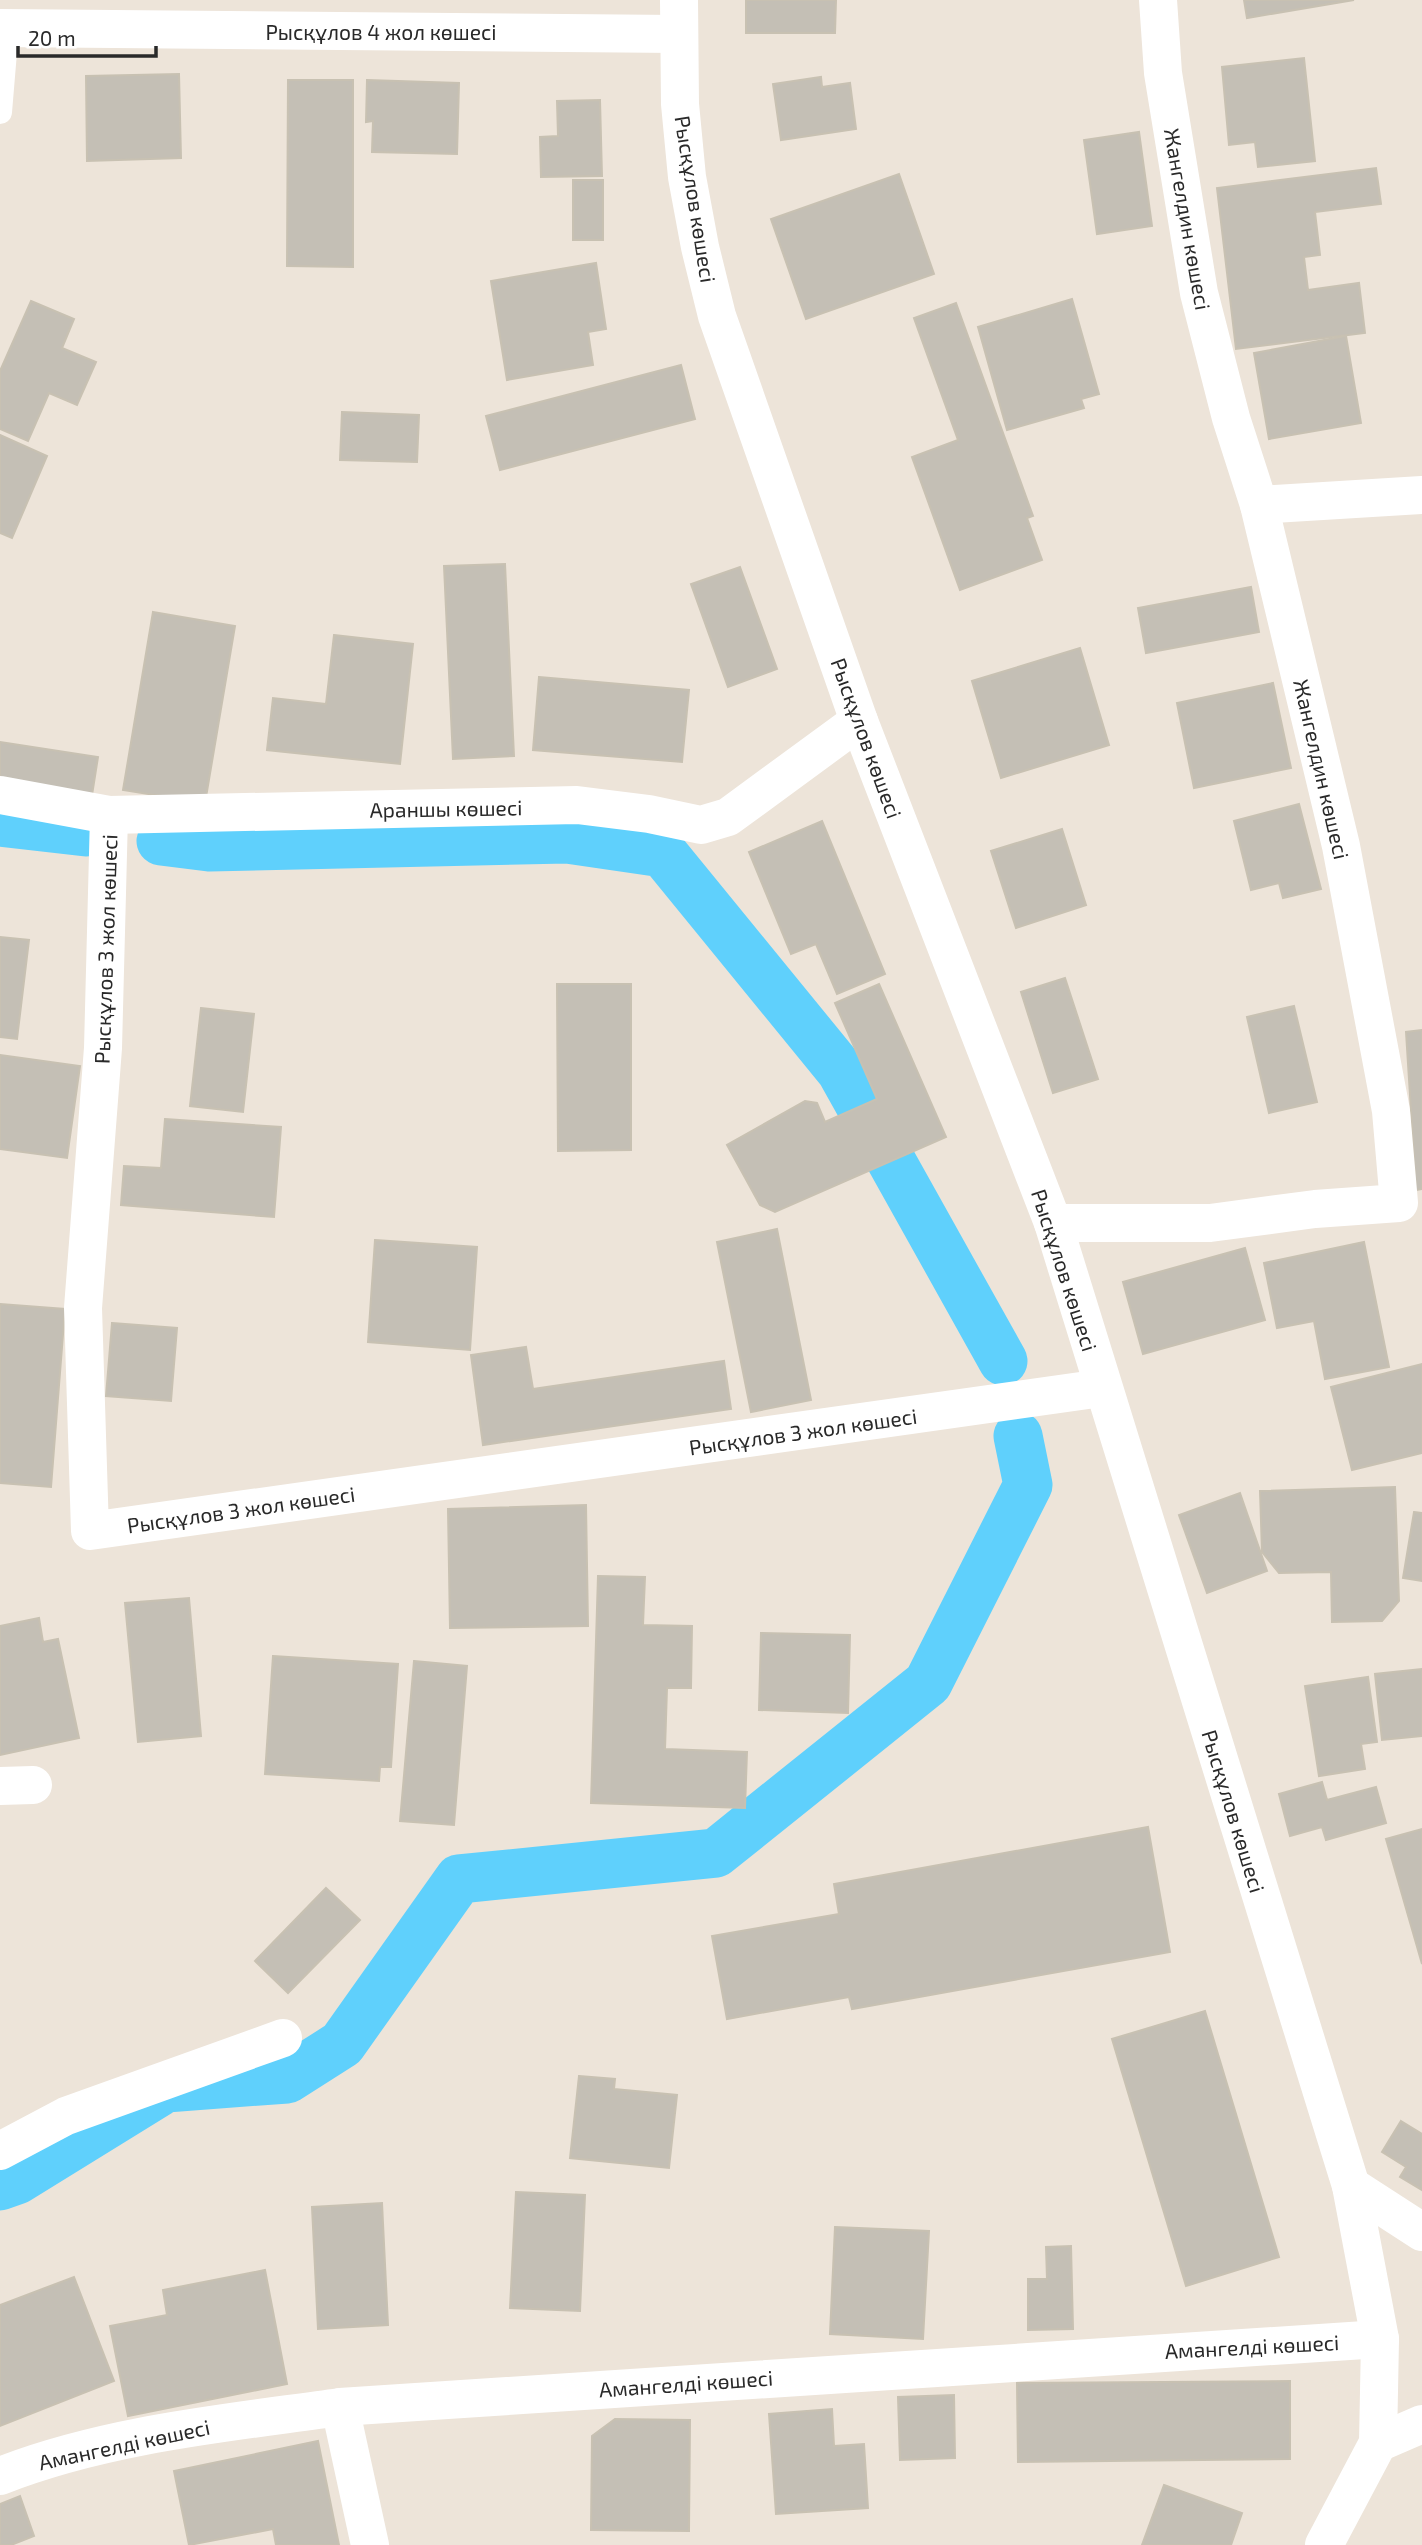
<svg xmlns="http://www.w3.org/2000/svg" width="1422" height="2545" font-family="'Exo 2',sans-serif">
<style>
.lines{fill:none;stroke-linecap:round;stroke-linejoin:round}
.canal{stroke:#5fd0fc;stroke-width:49}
.building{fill:#c4bfb5;stroke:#c8c1b2;stroke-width:2}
.service{stroke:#fff;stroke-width:24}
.minor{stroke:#fff;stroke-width:38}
.tertiary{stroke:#fff;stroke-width:38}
.secondary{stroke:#fff;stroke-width:38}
.labels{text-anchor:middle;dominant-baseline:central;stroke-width:6;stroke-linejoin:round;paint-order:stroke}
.street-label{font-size:21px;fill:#292929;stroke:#fff}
</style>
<rect width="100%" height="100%" fill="#ede4d9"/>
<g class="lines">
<g class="canal">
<path d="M 0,822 L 86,832"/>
<path d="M 161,841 L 209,847 L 567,839 L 663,853 L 841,1071 L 1003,1361"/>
<path d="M 0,2186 L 17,2180 L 166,2088 L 287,2079 L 342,2044 L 459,1879 L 716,1853 L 928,1683 L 1028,1485 L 1018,1436"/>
</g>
</g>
<g class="building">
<path d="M 746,0 L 836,0 L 835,33 L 746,33 Z"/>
<path d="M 1244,0 L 1354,0 L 1247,18 Z"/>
<path d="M 1304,58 L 1315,161 L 1258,167 L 1255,142 L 1229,145 L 1222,67 Z"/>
<path d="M 179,74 L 181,158 L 87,161 L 86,76 Z"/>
<path d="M 821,77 L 822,87 L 850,83 L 856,129 L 781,140 L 773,84 Z"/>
<path d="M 288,80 L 353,80 L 353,267 L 287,266 Z"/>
<path d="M 367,80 L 459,83 L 457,154 L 372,152 L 373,121 L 366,122 Z"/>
<path d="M 600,100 L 602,176 L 541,177 L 540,137 L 558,136 L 557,101 Z"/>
<path d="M 1139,132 L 1152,226 L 1097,234 L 1084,140 Z"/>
<path d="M 1376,168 L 1381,204 L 1315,212 L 1320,255 L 1304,257 L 1308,290 L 1359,283 L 1365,333 L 1236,349 L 1217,188 Z"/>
<path d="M 899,174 L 934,274 L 806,319 L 771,219 Z"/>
<rect x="573" y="180" width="30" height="60"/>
<path d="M 596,263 L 606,329 L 588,332 L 593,365 L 507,380 L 491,281 Z"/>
<path d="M 1072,299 L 1099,394 L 1081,399 L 1084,408 L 1007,430 L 978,327 Z"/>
<path d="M 31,301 L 74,319 L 62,348 L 96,362 L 77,405 L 49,393 L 28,441 L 0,429 L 0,371 Z"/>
<path d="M 956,303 L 1033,516 L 1027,518 L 1042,560 L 960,590 L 912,457 L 958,440 L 914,318 Z"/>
<path d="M 1346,336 L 1361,423 L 1269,439 L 1254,353 Z"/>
<path d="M 681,365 L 695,419 L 500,470 L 486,416 Z"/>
<path d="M 342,412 L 419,415 L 417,462 L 340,460 Z"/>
<path d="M 0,435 L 47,456 L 12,538 L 0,533 Z"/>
<path d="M 505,564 L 514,756 L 453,759 L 444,566 Z"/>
<path d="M 740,567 L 777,669 L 728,687 L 691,584 Z"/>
<path d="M 1251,587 L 1259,632 L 1146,653 L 1138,608 Z"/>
<path d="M 153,612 L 235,626 L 205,803 L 123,790 Z"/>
<path d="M 334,635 L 413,644 L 400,764 L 267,750 L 273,698 L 326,704 Z"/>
<path d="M 1080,648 L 1109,745 L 1001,778 L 972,681 Z"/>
<path d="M 539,677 L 689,690 L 682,762 L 533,750 Z"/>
<path d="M 1273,683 L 1291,768 L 1194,788 L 1177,703 Z"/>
<path d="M 0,742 L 98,757 L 92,795 L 0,781 Z"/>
<path d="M 1299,804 L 1321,889 L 1283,898 L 1279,883 L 1251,890 L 1234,821 Z"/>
<path d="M 822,821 L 885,974 L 837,994 L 816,944 L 791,954 L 749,852 Z"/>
<path d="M 1062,829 L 1086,905 L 1016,928 L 991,851 Z"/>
<path d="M 0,937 L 29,940 L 17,1039 L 0,1037 Z"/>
<path d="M 1065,978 L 1098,1079 L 1053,1093 L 1021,992 Z"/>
<path d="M 557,984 L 631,984 L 631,1150 L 558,1151 Z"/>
<path d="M 879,984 L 946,1137 L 775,1212 L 760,1205 L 727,1145 L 805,1101 L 817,1103 L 825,1122 L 877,1099 L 835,1003 Z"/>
<path d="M 1294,1006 L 1317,1102 L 1269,1113 L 1247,1017 Z"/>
<path d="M 201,1008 L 254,1014 L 243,1112 L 190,1106 Z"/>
<path d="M 1422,1030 L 1422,1189 L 1416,1190 L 1406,1032 Z"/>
<path d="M 0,1055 L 80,1066 L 67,1158 L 0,1149 Z"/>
<path d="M 165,1119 L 281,1127 L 274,1217 L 121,1205 L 124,1166 L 161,1168 Z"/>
<path d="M 777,1229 L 811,1400 L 751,1412 L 717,1242 Z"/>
<path d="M 375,1240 L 477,1247 L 470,1350 L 368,1342 Z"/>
<path d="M 1364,1242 L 1389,1367 L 1325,1379 L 1314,1321 L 1277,1328 L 1264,1263 Z"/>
<path d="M 1245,1248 L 1265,1320 L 1143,1354 L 1123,1282 Z"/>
<path d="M 0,1304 L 65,1309 L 51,1487 L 0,1483 Z"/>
<path d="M 112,1323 L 177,1328 L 171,1401 L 106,1396 Z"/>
<path d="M 526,1347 L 533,1389 L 724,1361 L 731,1409 L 483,1445 L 471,1355 Z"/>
<path d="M 1422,1364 L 1422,1453 L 1352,1470 L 1331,1387 Z"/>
<path d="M 1395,1487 L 1399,1601 L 1382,1621 L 1332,1622 L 1331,1572 L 1279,1573 L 1262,1552 L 1260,1491 Z"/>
<path d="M 1240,1493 L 1267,1571 L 1207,1593 L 1179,1515 Z"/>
<path d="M 586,1505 L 588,1626 L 450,1628 L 448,1509 Z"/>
<path d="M 1414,1512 L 1422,1513 L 1422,1581 L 1403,1578 Z"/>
<path d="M 598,1576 L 645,1577 L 643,1625 L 692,1626 L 691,1688 L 667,1688 L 665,1749 L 747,1752 L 745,1808 L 591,1803 Z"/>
<path d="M 189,1598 L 201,1736 L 138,1742 L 125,1603 Z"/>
<path d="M 39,1618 L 43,1642 L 58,1639 L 79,1738 L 0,1755 L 0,1626 Z"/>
<path d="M 761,1633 L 850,1635 L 848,1713 L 759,1710 Z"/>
<path d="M 273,1656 L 398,1664 L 391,1767 L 380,1767 L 379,1781 L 265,1774 Z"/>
<path d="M 414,1661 L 467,1666 L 454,1825 L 400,1821 Z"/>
<path d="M 1422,1669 L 1422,1736 L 1382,1740 L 1375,1674 Z"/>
<path d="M 1368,1677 L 1377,1742 L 1361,1744 L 1365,1769 L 1319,1776 L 1305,1686 Z"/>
<path d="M 1322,1782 L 1327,1800 L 1376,1787 L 1386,1823 L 1326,1840 L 1322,1827 L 1290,1836 L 1279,1794 Z"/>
<path d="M 1148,1827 L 1170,1952 L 852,2009 L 849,1997 L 727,2019 L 712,1936 L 839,1914 L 834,1884 Z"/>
<path d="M 1422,1829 L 1422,1964 L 1386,1839 Z"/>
<path d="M 326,1888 L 360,1920 L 288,1993 L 255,1961 Z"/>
<path d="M 1205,2011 L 1279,2257 L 1186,2286 L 1112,2039 Z"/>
<path d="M 579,2076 L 615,2079 L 614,2089 L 677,2095 L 669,2168 L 570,2158 Z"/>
<path d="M 1401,2121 L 1422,2134 L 1422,2190 L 1400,2177 L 1406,2167 L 1382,2152 Z"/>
<path d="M 516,2192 L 585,2195 L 580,2311 L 510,2308 Z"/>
<path d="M 382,2203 L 388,2325 L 318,2329 L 312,2207 Z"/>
<path d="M 835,2227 L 929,2231 L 923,2339 L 830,2334 Z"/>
<path d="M 1071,2246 L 1073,2329 L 1028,2330 L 1028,2279 L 1047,2279 L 1046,2247 Z"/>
<path d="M 265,2270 L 287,2384 L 128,2416 L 110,2326 L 167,2315 L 163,2290 Z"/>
<path d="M 74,2277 L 114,2381 L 0,2426 L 0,2305 Z"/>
<path d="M 1290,2381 L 1290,2459 L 1018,2462 L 1017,2383 Z"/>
<path d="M 954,2395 L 955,2458 L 900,2460 L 898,2397 Z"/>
<path d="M 832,2409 L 834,2446 L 864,2444 L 868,2508 L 776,2514 L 769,2414 Z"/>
<path d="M 615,2419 L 690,2420 L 689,2531 L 591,2530 L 592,2436 Z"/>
<path d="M 318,2441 L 339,2545 L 276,2545 L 273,2529 L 189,2545 L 174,2471 Z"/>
<path d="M 1164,2485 L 1242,2513 L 1231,2545 L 1142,2545 Z"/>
<path d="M 20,2496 L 34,2536 L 11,2545 L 0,2545 L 0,2504 Z"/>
</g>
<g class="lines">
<path class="service" d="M 0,112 L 7,28"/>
<g class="minor">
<path d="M 0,28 L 678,34"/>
<path d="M 1259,505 L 1422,495"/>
<path d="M 0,795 L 109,815 L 577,805 L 649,814 L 701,825 L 728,817 L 859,721"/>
<path d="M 109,815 L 103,1048 L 83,1308 L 90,1531 L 1102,1388"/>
<path d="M 1053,1223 L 1210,1223 L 1315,1209 L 1399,1203 L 1391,1111 L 1341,846 L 1259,505 L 1231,418 L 1199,293 L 1163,73 L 1158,0"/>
<path d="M 0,1786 L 33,1785"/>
<path d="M 0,2151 L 66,2116 L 283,2038"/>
<path d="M 340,2407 L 370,2545"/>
<path d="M 0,2476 C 107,2434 227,2423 340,2407 L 1380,2339"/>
</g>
<g class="tertiary">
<path d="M 1351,2186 L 1422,2232"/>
<path d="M 1378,2443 L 1422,2424"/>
</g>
<path class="secondary" d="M 679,0 L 680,104 L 687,177 L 700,247 L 717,316 L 859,721 L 1053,1223 L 1351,2186 L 1380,2339 L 1378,2443 L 1324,2545"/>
</g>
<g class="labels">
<g class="street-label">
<text x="381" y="31">Рысқұлов 4 жол көшесі</text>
<text transform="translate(696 199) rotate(81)">Рысқұлов көшесі</text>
<text transform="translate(1188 219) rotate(80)">Жангелдин көшесі</text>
<text transform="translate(867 738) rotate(70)">Рысқұлов көшесі</text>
<text transform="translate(1322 769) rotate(77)">Жангелдин көшесі</text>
<text transform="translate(446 808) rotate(-1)">Араншы көшесі</text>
<text transform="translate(105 949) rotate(-88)">Рысқұлов 3 жол көшесі</text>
<text transform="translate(1065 1270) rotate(72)">Рысқұлов көшесі</text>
<text transform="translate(803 1431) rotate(-8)">Рысқұлов 3 жол көшесі</text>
<text transform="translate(241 1509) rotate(-8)">Рысқұлов 3 жол көшесі</text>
<text transform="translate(1234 1811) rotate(73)">Рысқұлов көшесі</text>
<text transform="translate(1252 2346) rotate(-3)">Амангелді көшесі</text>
<text transform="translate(686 2383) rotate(-4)">Амангелді көшесі</text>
<text transform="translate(124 2444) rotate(-12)">Амангелді көшесі</text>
</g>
</g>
<path d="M18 46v10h138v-10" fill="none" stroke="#292929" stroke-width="3.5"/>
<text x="28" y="46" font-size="21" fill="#292929" stroke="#ffffff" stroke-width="5" paint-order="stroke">20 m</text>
</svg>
